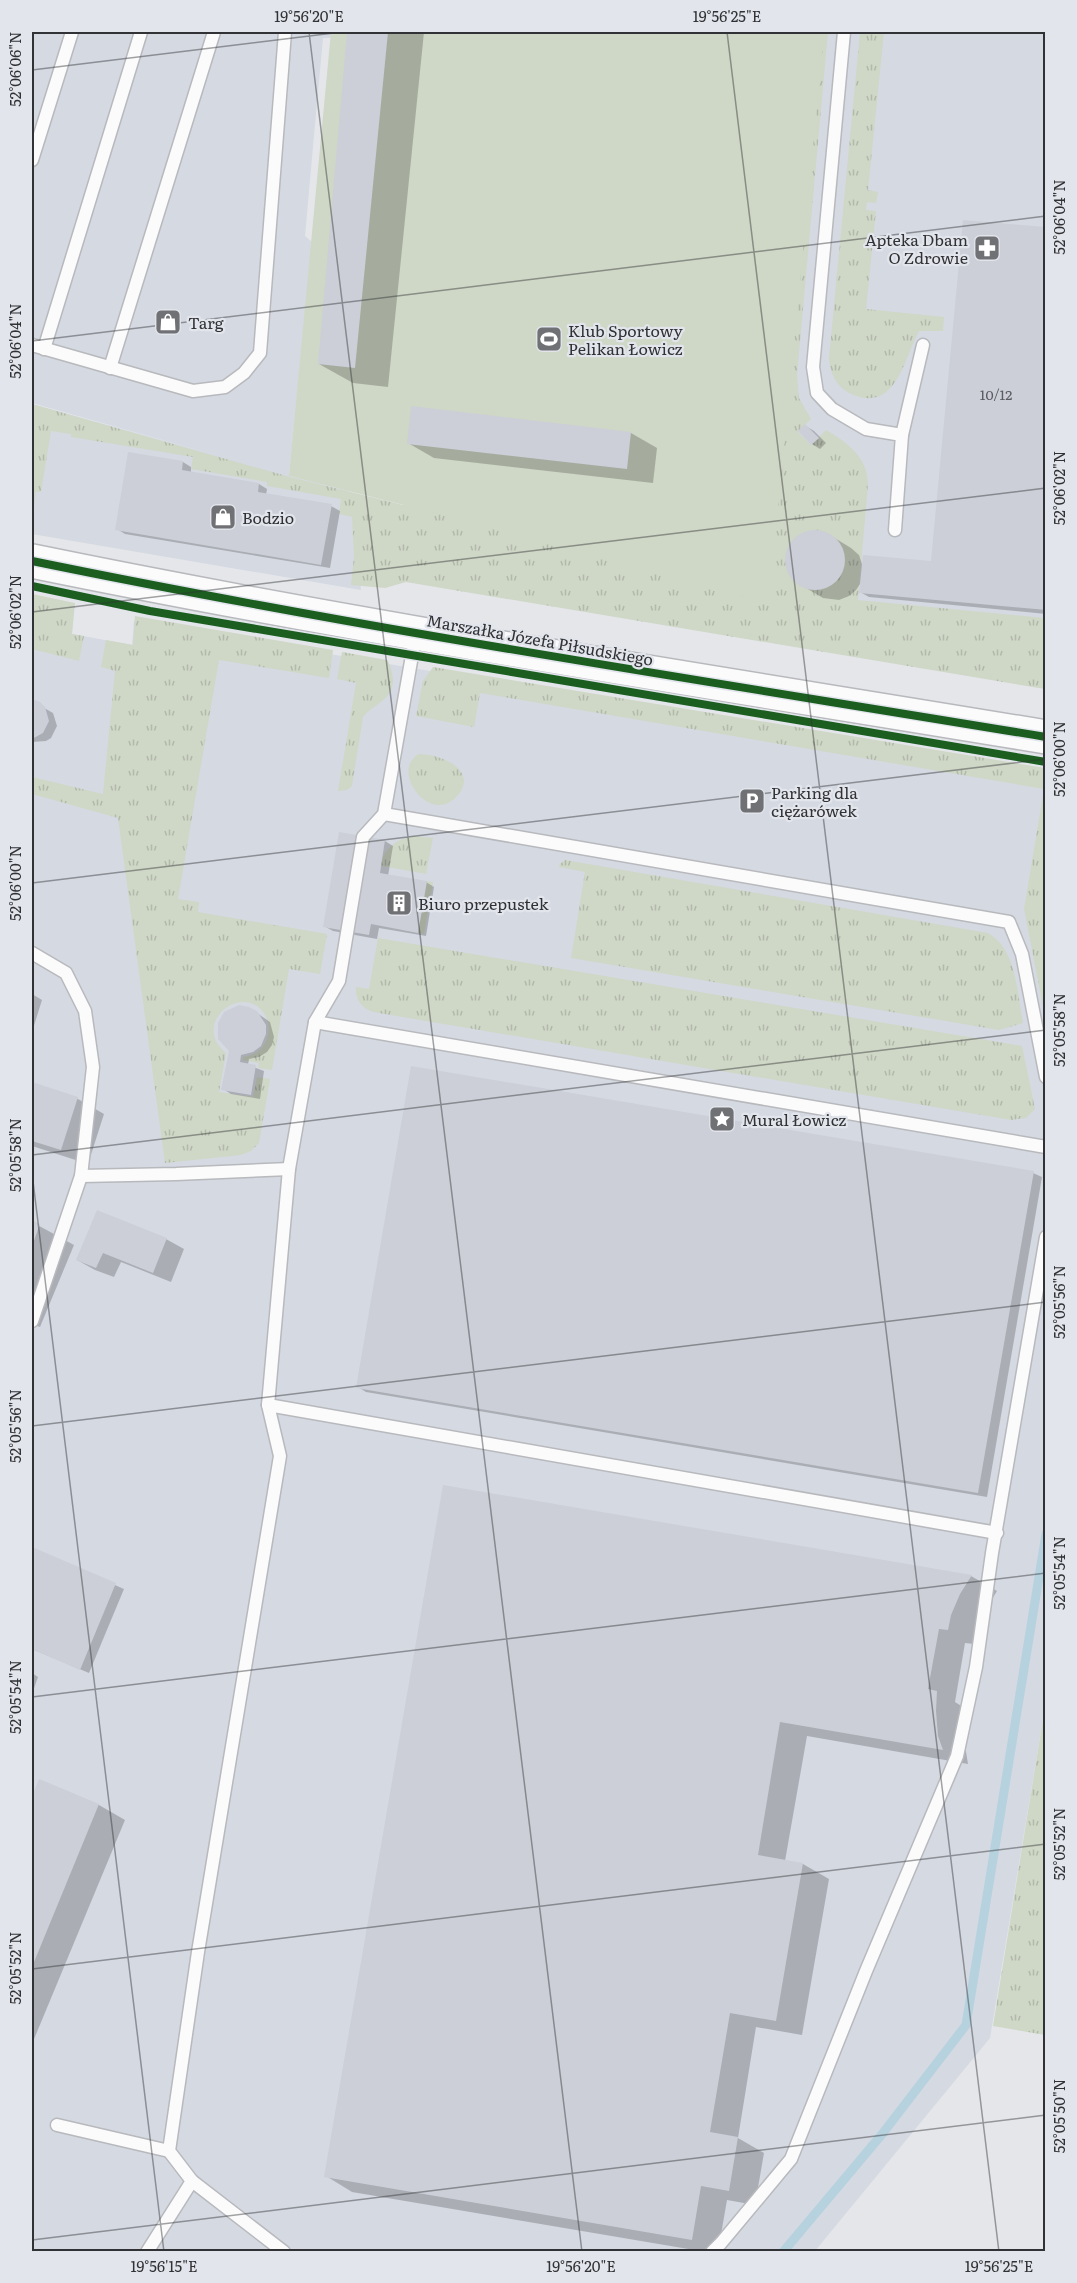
<svg xmlns="http://www.w3.org/2000/svg" width="1077" height="2283" font-family="Literata,serif">
<style>
.built{fill:#d5d9e2}
.grass{fill:url(#grass-tufts)}
.garden{fill:#cfd7c6}
.shadow{fill:#0003}
.lines{fill:none;stroke-linecap:round;stroke-linejoin:round}
.stream{stroke:#b6d2de;stroke-width:9}
.building{fill:#cccfd7}
.lane-casing{stroke:#b8b9bd;stroke-width:15}
.secondary-casing{stroke:#b8b9bd;stroke-width:36}
.lane{stroke:#fbfbfc;stroke-width:12}
.secondary{stroke:#fbfbfc;stroke-width:33}
.cycleway-casing{stroke:#e2e5ec;stroke-width:11}
.cycleway{stroke:#1b5e20;stroke-width:8}
.ticks{fill:none;stroke:#313235;stroke-width:1.5;stroke-opacity:0.45}
.labels{text-anchor:middle;dominant-baseline:central;stroke-width:4.5;stroke-linejoin:round;paint-order:stroke}
.number-label{font-size:14px;fill:#5a5c60}
.poi-label{font-size:16px;fill:#313235;stroke:#e2e5ec;text-anchor:start}
.street-label{font-size:16px;fill:#313235;stroke:#e2e5ec}
.neatline{fill:none;stroke:#313235;stroke-width:2}
.ticks-label{font-size:15px;text-anchor:middle;fill:#313235}
</style>
<defs>
<pattern id="grass-tufts" width="24" height="20" patternUnits="userSpaceOnUse" patternTransform="scale(1.5)"><rect width="24" height="20" fill="#cfd7c6"/><path d="M3 7l-1-3M5 7V3M7 7l1-3M15 17l-1-3M17 17v-4M19 17l1-3" fill="none" stroke="#b2b9ab"/></pattern>
</defs>
<rect width="100%" height="100%" fill="#e4e6ea"/>
<g class="built">
<path d="M 32,32 L 333,32 L 332,38 L 323,38 L 314,135 L 305,236 L 312,242 L 289,476 L 349,491 L 361,590 L 32,534 L 32,404 L 229,459 L 32,403 Z"/>
<path d="M 824,32 L 1045,32 L 1045,669 L 767,622 Z"/>
<path d="M 32,604 L 72,634 L 132,645 L 134,621 L 1045,775 L 1045,1707 L 990,2038 L 815,2251 L 32,2251 Z"/>
</g>
<g class="grass">
<path d="M 719,32 L 828,32 L 797,375 L 799,398 L 811,419 L 798,432 L 811,445 L 826,430 C 847,442 868,458 868,484 L 858,600 L 1045,618 L 1045,689 L 406,582 L 385,588 L 351,585 L 354,556 L 352,517 L 339,514 L 341,499 L 267,486 L 267,482 L 191,469 L 193,457 L 71,437 L 71,434 L 51,431 L 41,492 L 36,492 L 32,522 L 32,404 L 290,477 L 403,505 Z"/>
<path d="M 860,32 L 884,32 L 868,190 L 878,192 L 876,203 L 867,202 L 866,210 L 876,211 L 866,309 L 944,317 L 943,331 L 919,331 C 904,358 896,416 849,393 C 836,386 830,373 829,358 Z"/>
<path d="M 32,594 L 75,603 L 72,634 L 84,636 L 79,661 L 32,649 Z"/>
<path d="M 135,616 L 333,650 L 329,678 L 219,660 L 178,899 L 199,902 L 198,912 L 327,934 L 320,974 L 289,969 L 272,1070 L 258,1068 L 259,1063 L 243,1060 L 243,1057 C 255,1055 264,1049 267,1038 C 270,1031 269,1022 265,1015 C 244,980 189,1023 226,1053 L 219,1092 L 253,1097 L 257,1077 L 270,1079 L 259,1143 L 251,1151 L 241,1155 L 165,1163 L 118,818 L 32,794 L 32,777 L 103,794 L 115,671 L 101,667 L 106,640 L 133,645 Z"/>
<path d="M 342,652 L 387,660 C 391,666 392,672 393,679 C 393,701 374,703 363,717 L 352,786 L 347,790 L 338,791 L 356,683 L 337,679 Z"/>
<path d="M 433,667 L 1045,768 L 1045,1017 L 1024,909 L 1044,789 L 480,693 L 474,727 L 416,716 L 423,681 Z"/>
<path d="M 419,754 C 441,754 481,771 456,797 C 430,825 389,771 419,754 Z"/>
<path d="M 414,836 L 433,838 L 426,874 L 377,865 C 387,849 394,839 414,836 Z"/>
<path d="M 565,860 L 988,933 C 1017,949 1017,994 1023,1023 L 999,1030 L 571,958 L 585,872 L 559,867 L 560,864 Z"/>
<path d="M 378,938 L 1022,1046 L 1035,1109 L 1026,1118 L 1011,1120 L 373,1012 C 361,1008 355,999 356,987 L 369,989 Z"/>
<path d="M 1045,1707 L 1046,2035 L 1045,2035 L 993,2026 Z"/>
</g>
<g class="garden">
<path d="M 331,32 L 824,32 L 769,603 L 404,505 L 289,476 Z"/>
<path d="M 427,881 L 433,882 L 424,934 L 418,933 Z"/>
</g>
<g class="shadow">
<path d="M 349,32 L 424,32 L 388,387 L 353,383 L 319,364 Z"/>
<path d="M 1046,229 L 1046,614 L 869,597 L 860,592 L 862,581 L 856,590 L 849,596 L 839,600 L 823,598 L 796,582 L 790,574 L 786,564 L 789,549 L 794,540 L 813,531 L 833,537 L 851,548 L 859,555 L 863,567 L 932,563 Z"/>
<path d="M 806,426 L 814,431 L 826,443 L 820,449 L 812,444 Z"/>
<path d="M 631,433 L 657,448 L 653,483 L 434,458 L 408,443 Z"/>
<path d="M 130,453 L 183,462 L 191,467 L 191,473 L 259,484 L 267,489 L 266,495 L 331,506 L 340,511 L 330,568 L 125,534 L 117,529 Z"/>
<path d="M 32,701 L 53,713 L 57,726 L 51,738 L 46,741 L 32,742 Z"/>
<path d="M 341,834 L 385,841 L 393,846 L 388,876 L 426,882 L 434,887 L 426,936 L 379,928 L 377,939 L 333,931 L 324,926 Z"/>
<path d="M 32,994 L 42,1000 L 32,1032 Z"/>
<path d="M 257,1013 L 270,1022 L 274,1037 L 272,1045 L 267,1052 L 259,1057 L 249,1059 L 248,1065 L 264,1071 L 260,1099 L 231,1094 L 223,1089 Z"/>
<path d="M 32,1084 L 78,1099 L 104,1114 L 88,1164 L 32,1146 Z"/>
<path d="M 1033,1173 L 1042,1177 L 987,1497 L 366,1392 L 358,1387 Z"/>
<path d="M 98,1212 L 166,1239 L 184,1249 L 171,1282 L 121,1262 L 114,1277 L 95,1270 L 77,1260 Z"/>
<path d="M 32,1222 L 74,1245 L 40,1327 L 32,1324 Z"/>
<path d="M 444,1487 L 971,1576 L 997,1591 L 986,1609 L 974,1644 L 965,1643 L 955,1702 L 963,1707 L 962,1727 L 968,1764 L 807,1736 L 785,1861 L 803,1864 L 829,1879 L 802,2035 L 756,2027 L 738,2138 L 764,2153 L 755,2205 L 727,2200 L 718,2252 L 706,2252 L 352,2192 L 326,2176 Z"/>
<path d="M 32,1549 L 124,1589 L 89,1673 L 32,1649 Z"/>
<path d="M 32,1673 L 38,1677 L 32,1694 Z"/>
<path d="M 40,1781 L 99,1805 L 125,1820 L 32,2044 L 32,1801 Z"/>
</g>
<g class="lines">
<path class="stream" d="M 783,2252 L 883,2133 L 966,2025 L 1046,1534"/>
</g>
<g class="building">
<path d="M 347,32 L 388,32 L 355,368 L 318,364 Z"/>
<path d="M 963,220 L 1046,227 L 1046,610 L 859,593 L 863,555 L 931,561 Z"/>
<path d="M 411,406 L 631,432 L 627,469 L 407,444 Z"/>
<path d="M 805,424 L 819,438 L 811,445 L 798,431 Z"/>
<path d="M 128,452 L 183,461 L 182,470 L 259,483 L 258,492 L 332,504 L 321,565 L 115,530 Z"/>
<circle cx="815" cy="560" r="30"/>
<path d="M 32,699 L 40,702 L 45,707 L 49,721 L 43,733 L 32,739 Z"/>
<path d="M 339,832 L 385,840 L 380,873 L 427,881 L 418,933 L 371,924 L 369,935 L 323,927 Z"/>
<path d="M 239,1005 L 249,1007 L 257,1011 L 266,1025 L 266,1034 L 261,1046 L 253,1052 L 241,1055 L 240,1062 L 256,1065 L 251,1095 L 221,1090 L 229,1051 L 218,1039 L 218,1023 L 224,1012 Z"/>
<path d="M 411,1066 L 1034,1171 L 978,1493 L 356,1388 Z"/>
<path d="M 32,1082 L 78,1097 L 61,1150 L 32,1141 Z"/>
<path d="M 97,1210 L 167,1238 L 153,1273 L 103,1253 L 96,1268 L 76,1260 Z"/>
<path d="M 32,1220 L 40,1224 L 32,1246 Z"/>
<path d="M 443,1485 L 972,1575 L 960,1594 L 951,1615 L 948,1630 L 939,1629 L 928,1689 L 937,1691 L 936,1711 L 938,1736 L 943,1750 L 780,1722 L 758,1855 L 803,1863 L 776,2021 L 730,2013 L 710,2132 L 738,2137 L 729,2191 L 701,2186 L 692,2240 L 324,2177 Z"/>
<path d="M 32,1547 L 116,1583 L 80,1670 L 32,1649 Z"/>
<path d="M 39,1779 L 99,1804 L 32,1967 L 32,1797 Z"/>
</g>
<g class="lines">
<defs>
<g id="lane">
<path d="M 844,32 L 813,367 L 817,393 L 832,409 L 866,429 L 902,435 L 895,530"/>
<path d="M 32,160 L 72,32"/>
<path d="M 32,345 L 193,391 L 225,387 L 244,373 L 260,353 L 285,32"/>
<path d="M 44,349 L 141,32"/>
<path d="M 110,368 L 214,32"/>
<path d="M 902,435 L 923,345"/>
<path d="M 384,814 L 1009,922 L 1022,954 L 1046,1077"/>
<path d="M 32,953 L 66,973 L 85,1011 L 93,1067 L 81,1176 L 32,1321"/>
<path d="M 315,1022 L 1046,1147"/>
<path d="M 81,1176 L 176,1174 L 289,1169"/>
<path d="M 268,1405 L 997,1533"/>
<path d="M 57,2125 L 169,2151"/>
<path d="M 192,2181 L 284,2252"/>
<path d="M 147,2252 L 192,2181 L 169,2151 L 198,1952 L 280,1456 L 268,1405 L 289,1169 L 315,1022 L 339,981 L 363,837 L 384,814 L 416,633"/>
<path d="M 712,2252 L 721,2243 L 791,2159 L 866,1971 L 957,1756 L 976,1667 L 992,1553 L 1046,1237"/>
</g>
<path id="secondary" d="M 32,561 C 368,630 707,681 1046,737"/>
</defs>
<use href="#lane" class="lane-casing"/>
<use href="#secondary" class="secondary-casing"/>
<use href="#lane" class="lane"/>
<use href="#secondary" class="secondary"/>
<defs>
<g id="cycleway">
<path d="M 32,561 C 368,630 707,681 1046,737"/>
<path d="M 32,586 L 150,611 L 1046,762"/>
</g>
</defs>
<use href="#cycleway" class="cycleway-casing"/>
<use href="#cycleway" class="cycleway"/>
</g>
<path class="ticks" d="M 309,32 L 582,2252M 727,32 L 999,2252M 32,70 L 342,32M 32,341 L 1046,216M 32,612 L 1046,488M 32,883 L 1046,759M 32,1155 L 1046,1030M 32,1173 L 164,2252M 32,1426 L 1046,1302M 32,1697 L 1046,1573M 32,1969 L 1046,1844M 32,2240 L 1046,2115"/>
<defs>
<symbol id="pharmacy-square" viewBox="-11 -11 22 22"><rect x="-9" y="-9" width="18" height="18" rx="4" fill="#707174" stroke="#e2e5ec"/><path d="M-2-6h4v4h4v4h-4v4h-4v-4h-4v-4h4Z" fill="#fff"/></symbol>
<symbol id="shop-square" viewBox="-11 -11 22 22"><rect x="-9" y="-9" width="18" height="18" rx="4" fill="#707174" stroke="#e2e5ec"/><path d="M-5-2.5h2.3a2.7 3.5 0 0 1 5.4 0H5L5.5 6h-11ZM-1.5-2.5h3a1.5 2.3 0 0 0-3 0Z" fill="#fff"/></symbol>
<symbol id="stadium-square" viewBox="-11 -11 22 22"><rect x="-9" y="-9" width="18" height="18" rx="4" fill="#707174" stroke="#e2e5ec"/><path d="M0-5a6.5 5 0 1 0 0 10a6.5 5 0 1 0 0-10ZM-3.5-1.8h7v3.6h-7Z" fill="#fff"/></symbol>
<symbol id="parking-square" viewBox="-11 -11 22 22"><rect x="-9" y="-9" width="18" height="18" rx="4" fill="#707174" stroke="#e2e5ec"/><path d="M-3.5-5.5H1a3.5 3.5 0 0 1 0 7H-1V5.5H-3.5ZM-1-3.4V-.6H.8a1.4 1.4 0 0 0 0-2.8Z" fill="#fff"/></symbol>
<symbol id="building-square" viewBox="-11 -11 22 22"><rect x="-9" y="-9" width="18" height="18" rx="4" fill="#707174" stroke="#e2e5ec"/><path d="M-4-6H4V6H1V3H-1V6H-4ZM-2.5-4.3h1.7v1.8h-1.7ZM.8-4.3h1.7v1.8H.8ZM-2.5-1h1.7V.8h-1.7ZM.8-1h1.7V.8H.8Z" fill="#fff"/></symbol>
<symbol id="sight-square" viewBox="-11 -11 22 22"><rect x="-9" y="-9" width="18" height="18" rx="4" fill="#707174" stroke="#e2e5ec"/><path d="M0-6L1.8-2.2L6-1.7L2.9 1.2L3.7 5.4L0 3.3L-3.7 5.4L-2.9 1.2L-6-1.7L-1.8-2.2Z" fill="#fff"/></symbol>
</defs>
<g fill-rule="evenodd">
<use href="#pharmacy-square" x="972" y="233" width="30" height="30"/>
<use href="#shop-square" x="153" y="307" width="30" height="30"/>
<use href="#stadium-square" x="534" y="324" width="30" height="30"/>
<use href="#shop-square" x="208" y="502" width="30" height="30"/>
<use href="#parking-square" x="737" y="786" width="30" height="30"/>
<use href="#building-square" x="384" y="888" width="30" height="30"/>
<use href="#sight-square" x="707" y="1104" width="30" height="30"/>
</g>
<g class="labels">
<g class="number-label">
<text x="996" y="394">10/12</text>
</g>
<g class="poi-label">
<text x="968" y="239" text-anchor="end">Apteka Dbam<tspan x="968" dy="18">O Zdrowie</tspan></text>
<text x="188" y="322">Targ</text>
<text x="568" y="330">Klub Sportowy<tspan x="568" dy="18">Pelikan Łowicz</tspan></text>
<text x="242" y="517">Bodzio</text>
<text x="771" y="792">Parking dla<tspan x="771" dy="18">ciężarówek</tspan></text>
<text x="418" y="903">Biuro przepustek</text>
<text x="742" y="1119">Mural Łowicz</text>
</g>
<g class="street-label">
<text transform="translate(540 639) rotate(10)">Marszałka Józefa Piłsudskiego</text>
</g>
</g>
<rect width="1077" height="2283" fill="none" stroke="#e2e5ec" stroke-width="66"/>
<rect x="33" y="33" width="1011" height="2217" class="neatline"/>
<g class="ticks-label">
<text x="309" y="22">19°56'20"E</text>
<text x="727" y="22">19°56'25"E</text>
<text transform="translate(16 69) rotate(-90)" y="5">52°06'06"N</text>
<text transform="translate(1060 217) rotate(-90)" y="5">52°06'04"N</text>
<text transform="translate(16 341) rotate(-90)" y="5">52°06'04"N</text>
<text transform="translate(1060 488) rotate(-90)" y="5">52°06'02"N</text>
<text transform="translate(16 612) rotate(-90)" y="5">52°06'02"N</text>
<text transform="translate(1060 759) rotate(-90)" y="5">52°06'00"N</text>
<text transform="translate(16 883) rotate(-90)" y="5">52°06'00"N</text>
<text transform="translate(1060 1030) rotate(-90)" y="5">52°05'58"N</text>
<text transform="translate(16 1155) rotate(-90)" y="5">52°05'58"N</text>
<text transform="translate(1060 1302) rotate(-90)" y="5">52°05'56"N</text>
<text transform="translate(16 1426) rotate(-90)" y="5">52°05'56"N</text>
<text transform="translate(1060 1573) rotate(-90)" y="5">52°05'54"N</text>
<text transform="translate(16 1697) rotate(-90)" y="5">52°05'54"N</text>
<text transform="translate(1060 1844) rotate(-90)" y="5">52°05'52"N</text>
<text transform="translate(16 1968) rotate(-90)" y="5">52°05'52"N</text>
<text transform="translate(1060 2116) rotate(-90)" y="5">52°05'50"N</text>
<text x="164" y="2272">19°56'15"E</text>
<text x="581" y="2272">19°56'20"E</text>
<text x="999" y="2272">19°56'25"E</text>
</g>
</svg>
